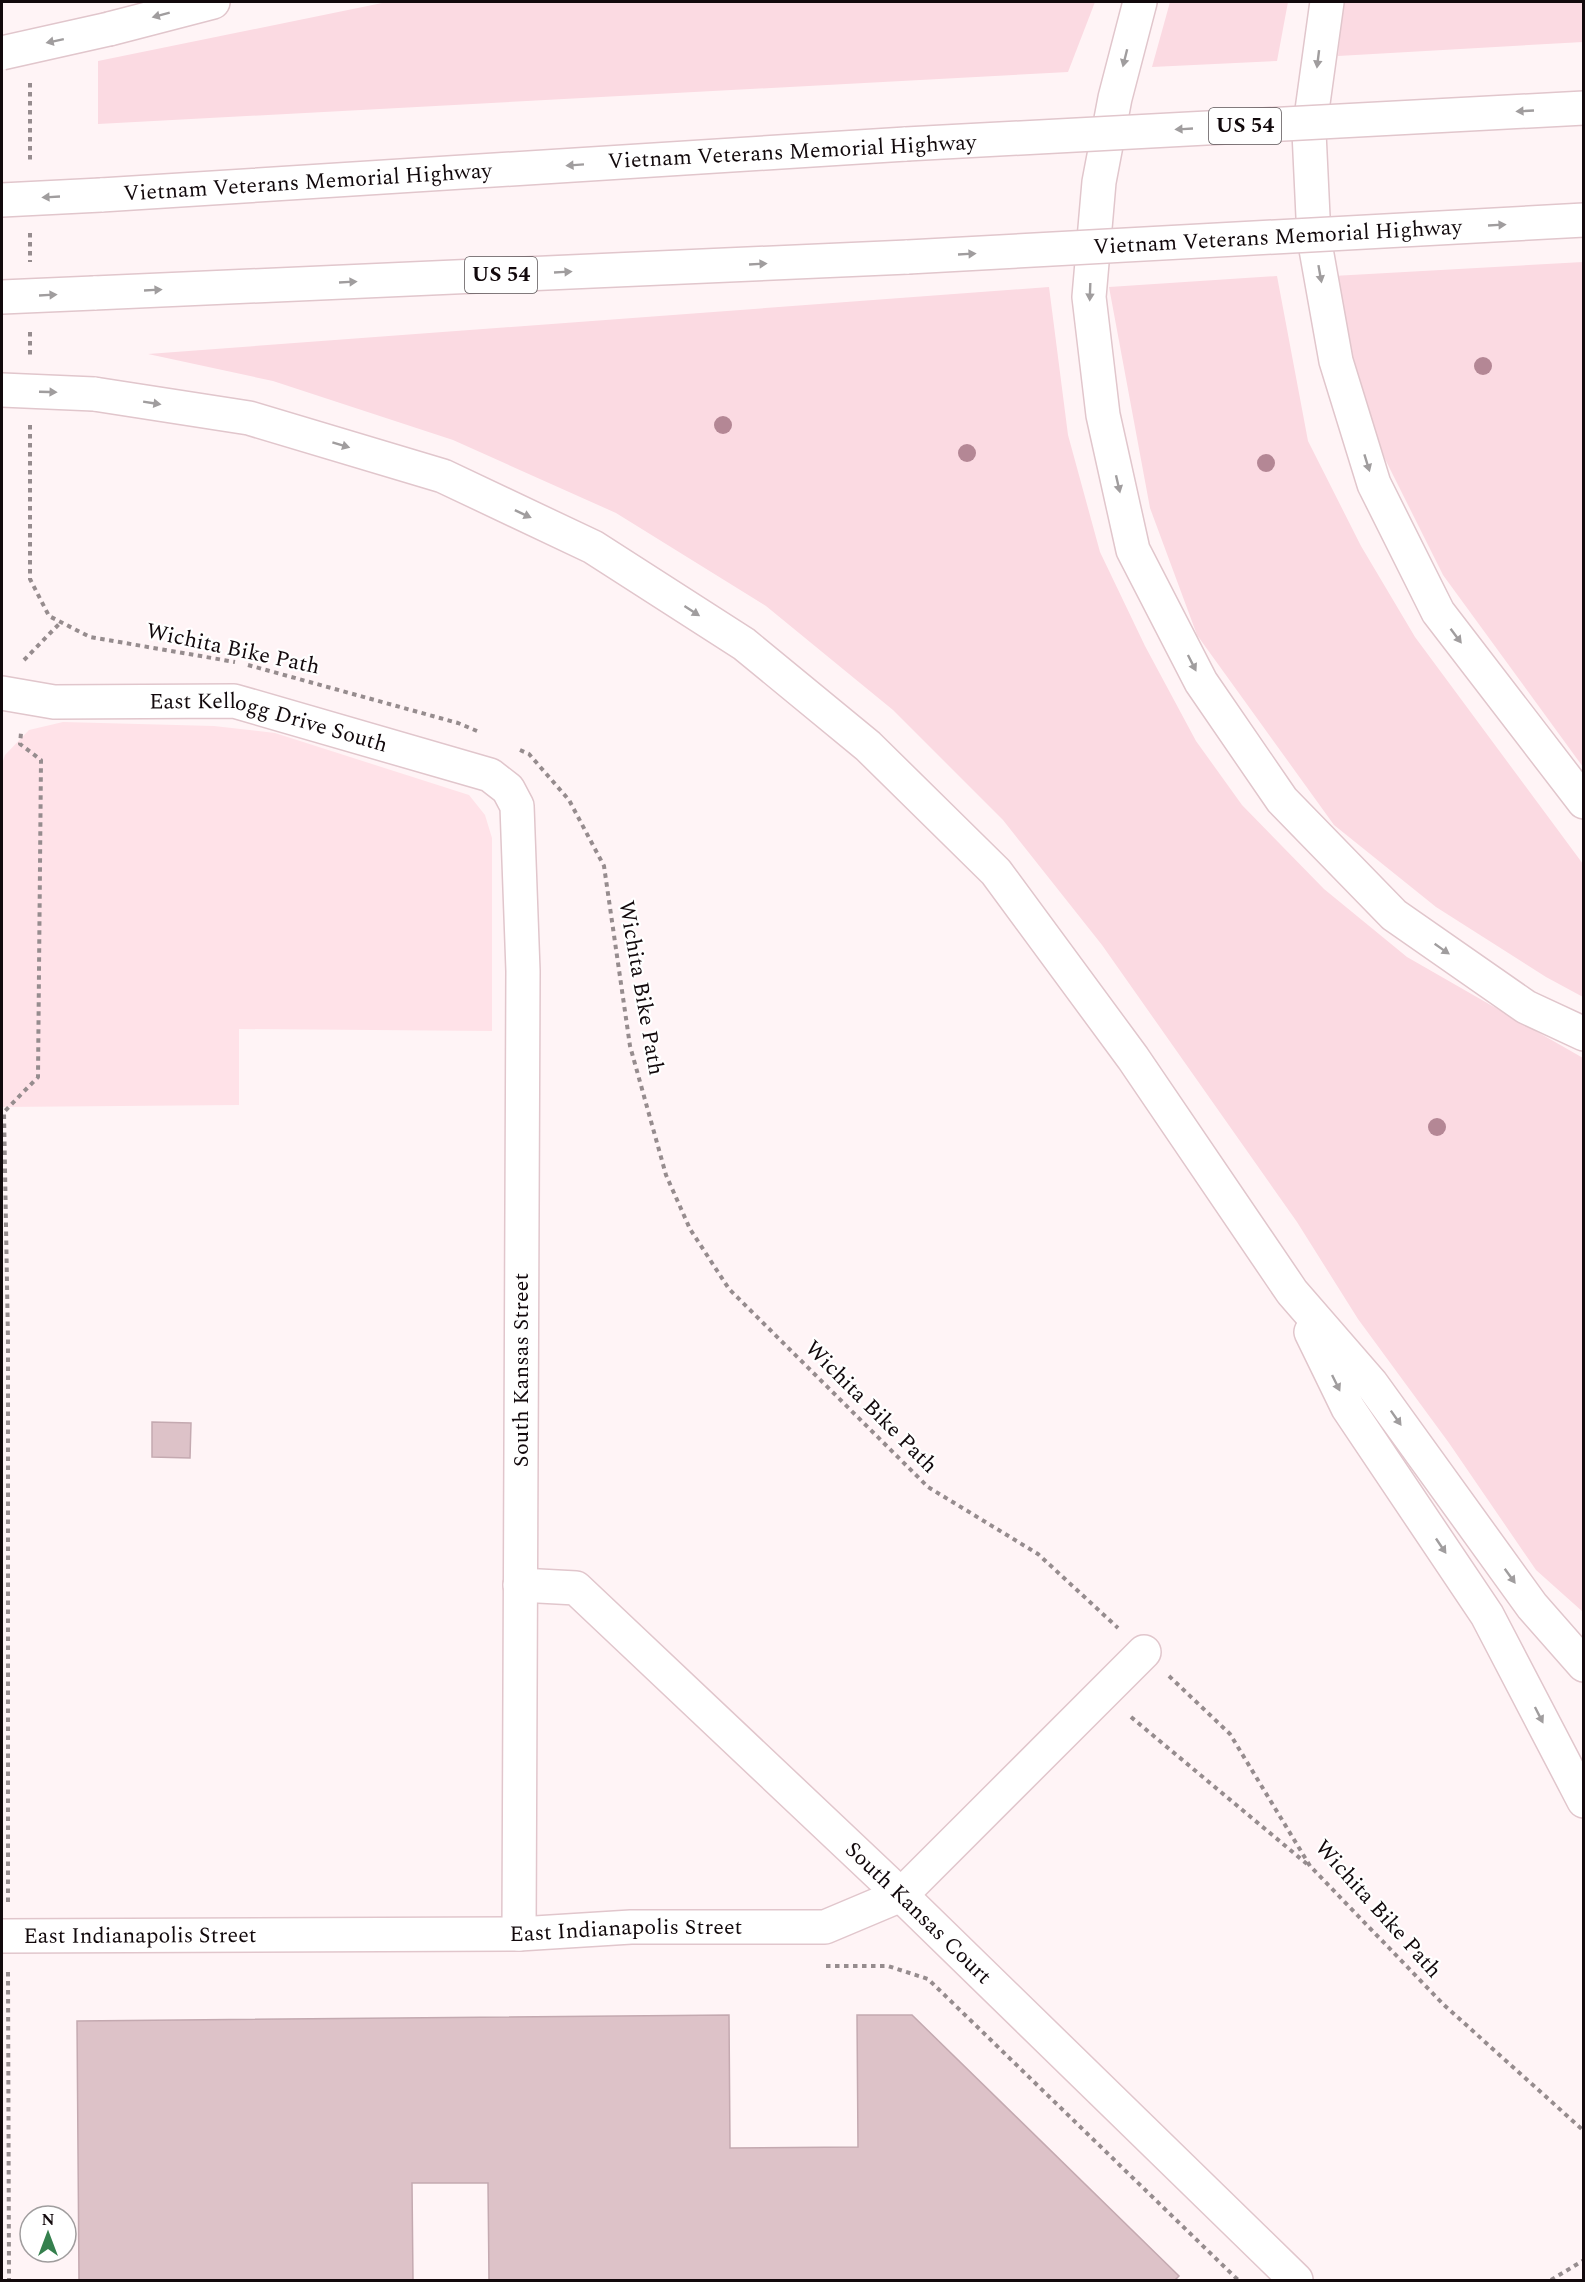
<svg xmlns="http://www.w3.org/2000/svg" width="1585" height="2282" font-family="Spectral,serif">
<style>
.built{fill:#ffe2e8}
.green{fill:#fbdae2}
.building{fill:#ddc2c8;stroke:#c4a9b0;stroke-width:1.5}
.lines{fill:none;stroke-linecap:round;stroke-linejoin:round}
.minor-casing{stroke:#e1c6cc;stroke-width:36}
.highway-casing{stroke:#e1c6cc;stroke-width:36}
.path{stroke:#968c8e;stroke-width:4;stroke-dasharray:4.5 4.5;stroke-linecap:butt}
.minor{stroke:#fff;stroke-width:33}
.highway{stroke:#fff;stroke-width:33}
.highway-bridge-casing{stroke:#e1c6cc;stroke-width:36;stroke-linecap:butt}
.highway-bridge{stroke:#fff;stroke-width:33}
.tree{fill:#b48795}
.oneway{fill:#a09d9e}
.labels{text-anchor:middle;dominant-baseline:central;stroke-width:4.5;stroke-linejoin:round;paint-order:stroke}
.shield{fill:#fff;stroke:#595355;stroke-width:1.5}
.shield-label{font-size:21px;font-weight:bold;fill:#12090c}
.street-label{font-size:22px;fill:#12090c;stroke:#fff}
</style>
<rect width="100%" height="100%" fill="#fff4f6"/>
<path class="built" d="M 63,722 L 214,726 L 275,733 L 469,795 L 485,815 L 492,838 L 492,1031 L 239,1029 L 239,1105 L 2,1107 L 2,764 L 5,755 L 29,730 Z"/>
<g class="green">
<path d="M 387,2 L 1095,2 L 1068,72 L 98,124 L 98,61 Z"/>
<path d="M 1170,2 L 1288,2 L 1277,61 L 1152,67 Z"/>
<path d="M 1343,2 L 1583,2 L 1583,42 L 1338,56 Z"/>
<path d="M 1583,262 L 1583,767 L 1443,575 L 1385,459 L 1356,378 L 1333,276 Z"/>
<path d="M 1277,276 L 1308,441 L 1361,546 L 1415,637 L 1583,864 L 1583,997 L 1546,977 L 1436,907 L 1334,825 L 1197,635 L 1150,508 L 1109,287 Z"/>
<path d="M 1049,287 L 1068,435 L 1100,552 L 1145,646 L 1196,741 L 1242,805 L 1324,889 L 1407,957 L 1583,1058 L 1583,1612 L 1536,1570 L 1449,1443 L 1358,1319 L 1297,1222 L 1102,945 L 1003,820 L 893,710 L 766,606 L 616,513 L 453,440 L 273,381 L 148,354 Z"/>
</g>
<g class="building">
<path d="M 152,1422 L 191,1423 L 190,1458 L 152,1457 Z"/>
<path d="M 729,2015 L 730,2148 L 858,2147 L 857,2015 L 912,2015 L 1179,2276 L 1175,2280 L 489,2280 L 488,2183 L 412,2183 L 413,2280 L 79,2280 L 77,2021 Z"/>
</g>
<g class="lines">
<defs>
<g id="minor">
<path id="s1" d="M 2,693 L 54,702 L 234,701 L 490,775 L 508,789 L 517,806 L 523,971 L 519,1934"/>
<path id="s2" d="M 520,1585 L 576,1588 L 901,1895 L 1296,2280"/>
<path id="s3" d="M 2,1936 L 519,1934 L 631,1927 L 825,1927 L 901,1895 L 1144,1652"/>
</g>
<g id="highway">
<path d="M 1140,2 L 1115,98 L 1099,182 L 1089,297 L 1103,415 L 1133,550 L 1201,682 L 1282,800 L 1394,915 L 1526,1007 L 1584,1034"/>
<path d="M 1327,2 L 1309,132 L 1314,238 L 1336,361 L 1374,484 L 1438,612 L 1584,802"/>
<path d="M 109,29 L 213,2"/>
<path id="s4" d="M 101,195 L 906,144"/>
<path d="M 94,293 L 908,257"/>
<path d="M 94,394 L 249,418 L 443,476 L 593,547 L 744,644 L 868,746 L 996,872 L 1133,1058 L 1292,1292 L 1371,1383 L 1532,1606 L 1584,1665"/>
<path d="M 1311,1332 L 1348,1408 L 1487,1615 L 1584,1801"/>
</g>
</defs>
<use href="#minor" class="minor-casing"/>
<use href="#highway" class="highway-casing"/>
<g class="path">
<path d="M 30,83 L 30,163"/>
<path d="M 30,233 L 30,262"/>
<path d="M 30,332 L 30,355"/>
<path d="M 30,425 L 30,579 L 49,616 L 90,637 L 235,662"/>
<path d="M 24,660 L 61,622"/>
<path d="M 248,665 L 458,723 L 477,731"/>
<path d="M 520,750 L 529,754 L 569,800 L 604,866 L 630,1046 L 666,1175 L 690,1229 L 729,1289 L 928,1487 L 1038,1554 L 1118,1628"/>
<path d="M 1169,1676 L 1230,1734 L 1310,1866 L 1444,2005 L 1584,2131"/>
<path d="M 1131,1717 L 1307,1864"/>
<path d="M 8,1902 L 8,1340 L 4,1112 L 38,1077 L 41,760 L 20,744 L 21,733"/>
<path d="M 826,1966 L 888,1966 L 928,1979 L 1238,2280"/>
<path d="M 8,1972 L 9,2280"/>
<path d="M 1551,2280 L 1584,2260"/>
</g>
<use href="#minor" class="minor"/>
<use href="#highway" class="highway"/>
<defs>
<g id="highway-bridge">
<path d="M 2,53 L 109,29"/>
<path d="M 906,144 L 1584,108"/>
<path d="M 2,200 L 101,195"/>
<path id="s5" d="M 908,257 L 1584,220"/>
<path d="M 2,297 L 94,293"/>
<path d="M 2,390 L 94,394"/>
</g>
</defs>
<use href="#highway-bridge" class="highway-bridge-casing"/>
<use href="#highway-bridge" class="highway-bridge"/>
</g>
<g class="tree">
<circle cx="1483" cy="366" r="9"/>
<circle cx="723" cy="425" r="9"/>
<circle cx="967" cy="453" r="9"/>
<circle cx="1266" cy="463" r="9"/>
<circle cx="1437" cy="1127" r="9"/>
</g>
<defs><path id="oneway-solid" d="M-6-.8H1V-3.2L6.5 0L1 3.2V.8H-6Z" transform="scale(1.5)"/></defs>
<g class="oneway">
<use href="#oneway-solid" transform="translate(161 15) rotate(165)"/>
<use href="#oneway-solid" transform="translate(55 41) rotate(168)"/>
<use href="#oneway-solid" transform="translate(1125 58) rotate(104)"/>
<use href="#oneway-solid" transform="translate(1318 59) rotate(97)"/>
<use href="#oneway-solid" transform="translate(1525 111) rotate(177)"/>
<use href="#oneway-solid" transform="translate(1184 129) rotate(177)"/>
<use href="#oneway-solid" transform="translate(575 165) rotate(176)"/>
<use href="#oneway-solid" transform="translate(51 197) rotate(177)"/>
<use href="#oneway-solid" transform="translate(1497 225) rotate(-3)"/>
<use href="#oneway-solid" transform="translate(967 254) rotate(-3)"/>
<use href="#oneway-solid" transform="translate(758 264) rotate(-3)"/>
<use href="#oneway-solid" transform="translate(563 272) rotate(-3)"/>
<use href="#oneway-solid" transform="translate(1320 274) rotate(80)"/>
<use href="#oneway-solid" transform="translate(348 282) rotate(-3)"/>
<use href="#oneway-solid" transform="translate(153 290) rotate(-3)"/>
<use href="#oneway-solid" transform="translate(1090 292) rotate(92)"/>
<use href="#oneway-solid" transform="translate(48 295) rotate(-3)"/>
<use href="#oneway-solid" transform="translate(48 392) rotate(2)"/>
<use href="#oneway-solid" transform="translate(152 403) rotate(9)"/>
<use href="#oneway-solid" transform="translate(341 445) rotate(17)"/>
<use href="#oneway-solid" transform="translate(1367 463) rotate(73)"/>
<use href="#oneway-solid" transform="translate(1118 484) rotate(77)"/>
<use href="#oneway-solid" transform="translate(523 514) rotate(25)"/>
<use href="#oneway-solid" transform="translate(692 611) rotate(33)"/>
<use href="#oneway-solid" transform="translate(1456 636) rotate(53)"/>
<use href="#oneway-solid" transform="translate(1192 663) rotate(63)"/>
<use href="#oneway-solid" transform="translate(1442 949) rotate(35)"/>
<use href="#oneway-solid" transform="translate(1336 1383) rotate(64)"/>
<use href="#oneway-solid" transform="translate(1396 1418) rotate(55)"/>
<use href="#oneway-solid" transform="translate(1441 1546) rotate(56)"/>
<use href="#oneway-solid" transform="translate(1510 1576) rotate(54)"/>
<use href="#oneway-solid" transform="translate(1539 1715) rotate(63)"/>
</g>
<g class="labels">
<g class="shield">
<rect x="1209" y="108" width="72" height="36" rx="4.5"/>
<rect x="465" y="257" width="72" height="36" rx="4.5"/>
</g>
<g class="shield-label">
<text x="1245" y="126">US 54</text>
<text x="501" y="275">US 54</text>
</g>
<g class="street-label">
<text transform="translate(792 152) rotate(-3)">Vietnam Veterans Memorial Highway</text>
<text stroke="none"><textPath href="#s4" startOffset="207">Vietnam Veterans Memorial Highway</textPath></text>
<text stroke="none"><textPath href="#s5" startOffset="370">Vietnam Veterans Memorial Highway</textPath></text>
<text transform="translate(233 649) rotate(12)">Wichita Bike Path</text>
<text stroke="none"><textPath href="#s1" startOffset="270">East Kellogg Drive South</textPath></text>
<text transform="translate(641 988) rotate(80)">Wichita Bike Path</text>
<text transform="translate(521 1370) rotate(-90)">South Kansas Street</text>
<text transform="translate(871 1407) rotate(45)">Wichita Bike Path</text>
<text transform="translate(1378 1909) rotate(48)">Wichita Bike Path</text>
<text stroke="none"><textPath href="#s2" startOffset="528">South Kansas Court</textPath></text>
<text stroke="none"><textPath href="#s3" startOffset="624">East Indianapolis Street</textPath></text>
<text stroke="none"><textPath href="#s3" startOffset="138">East Indianapolis Street</textPath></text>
</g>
</g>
<rect width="1585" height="2282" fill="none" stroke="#12090c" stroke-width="6"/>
<g transform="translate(48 2234)"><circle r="28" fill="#ffffff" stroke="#a09d9e" stroke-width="1.5"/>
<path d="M0-4.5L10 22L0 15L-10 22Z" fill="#35804e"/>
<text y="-9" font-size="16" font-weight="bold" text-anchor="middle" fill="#12090c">N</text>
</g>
</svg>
